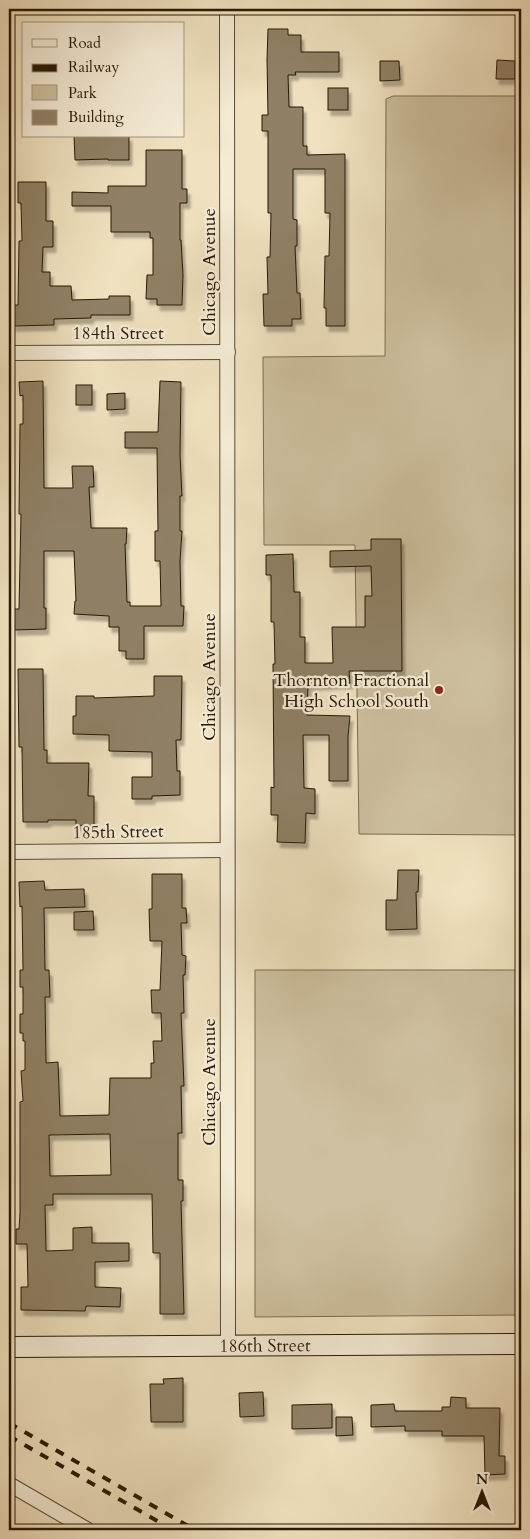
<svg xmlns="http://www.w3.org/2000/svg" width="530" height="1539" font-family="Cardo,serif">
<style>
.green{fill:#cec0a0;stroke:#7b6c52}
.building{fill:#908166;stroke:#281804;fill-rule:evenodd;filter:url(#shadow)}
.lines{fill:none;stroke-linecap:round;stroke-linejoin:round}
.street-casing{stroke:#5a4a33;stroke-width:16}
.secondary-casing{stroke:#281804;stroke-width:22}
.street{stroke:#f5ecd6;stroke-width:14}
.secondary{stroke:#f5ecd6;stroke-width:20}
.rail{stroke:#281804;stroke-width:4;stroke-dasharray:9 9;stroke-linecap:butt}
.poi-dot{fill:#8f2418;stroke:#f5ecd6;stroke-width:2}
.labels{text-anchor:middle;dominant-baseline:central;stroke-width:4.5;stroke-linejoin:round;paint-order:stroke}
.street-label{font-size:18px;fill:#281804;stroke:#f5ecd6}
.poi-label{font-size:18px;fill:#281804;stroke:#f5ecd6;text-anchor:end}
</style>
<defs>
<filter id="shadow"><feDropShadow dx="3" dy="5.5" stdDeviation="1" flood-color="#0004"/></filter>
</defs>
<rect width="100%" height="100%" fill="#f0e2c0"/>
<filter id="stains"><feTurbulence type="fractalNoise" baseFrequency=".004" numOctaves="4"/><feColorMatrix values="0 0 0 0 .2 0 0 0 0 .09 0 0 0 0 .02 0 0 0 .5 -.17"/></filter>
<radialGradient id="worn" r=".72"><stop offset=".6" stop-color="#630" stop-opacity="0"/><stop offset="1" stop-color="#630" stop-opacity=".3"/></radialGradient>
<g class="green">
<path d="M 393,96 L 521,96 L 521,835 L 359,834 L 355,545 L 264,545 L 263,357 L 385,356 L 386,99 Z"/>
<path d="M 255,970 L 521,970 L 521,1315 L 255,1317 Z"/>
</g>
<g class="building">
<path d="M 268,29 L 288,29 L 288,35 L 301,35 L 301,52 L 339,52 L 339,72 L 295,72 L 296,75 L 288,75 L 289,107 L 303,107 L 303,146 L 307,146 L 307,155 L 345,154 L 345,326 L 326,326 L 326,308 L 324,308 L 325,256 L 329,256 L 330,213 L 325,213 L 325,169 L 293,169 L 293,219 L 297,220 L 297,246 L 295,246 L 297,293 L 300,293 L 301,319 L 292,319 L 292,326 L 264,326 L 263,294 L 268,294 L 267,257 L 270,257 L 271,213 L 268,213 L 268,131 L 262,131 L 262,115 L 268,115 L 267,60 Z"/>
<path d="M 497,60 L 515,61 L 515,79 L 496,79 Z"/>
<path d="M 380,61 L 399,61 L 400,80 L 380,81 Z"/>
<rect x="328" y="88" width="20" height="22"/>
<path d="M 74,136 L 129,136 L 129,160 L 108,160 L 108,159 L 75,160 Z"/>
<path d="M 146,150 L 182,150 L 182,189 L 187,189 L 187,203 L 180,203 L 180,240 L 181,240 L 183,275 L 182,305 L 157,305 L 157,299 L 146,299 L 147,275 L 153,275 L 153,238 L 150,238 L 150,232 L 111,232 L 111,206 L 72,206 L 72,192 L 108,193 L 108,186 L 146,186 Z"/>
<path d="M 18,182 L 46,182 L 46,221 L 53,221 L 53,247 L 43,247 L 42,272 L 50,272 L 50,286 L 71,286 L 72,300 L 109,299 L 109,296 L 130,296 L 130,315 L 91,315 L 91,318 L 54,319 L 54,325 L 13,326 L 13,305 L 18,305 L 19,241 L 22,241 L 21,203 L 18,203 Z"/>
<path d="M 43,381 L 44,488 L 73,488 L 72,466 L 93,466 L 94,487 L 89,487 L 91,528 L 127,528 L 126,544 L 125,544 L 127,602 L 130,602 L 130,606 L 161,606 L 160,561 L 155,561 L 155,531 L 158,531 L 157,448 L 125,448 L 125,432 L 158,432 L 160,381 L 181,382 L 180,455 L 182,496 L 180,496 L 180,531 L 182,531 L 180,561 L 181,606 L 184,606 L 183,626 L 144,626 L 144,659 L 126,659 L 126,651 L 119,651 L 119,627 L 109,627 L 109,616 L 74,614 L 75,601 L 76,601 L 74,551 L 44,551 L 44,608 L 46,608 L 46,629 L 14,630 L 13,609 L 19,609 L 21,514 L 19,514 L 20,424 L 23,424 L 23,395 L 20,396 L 19,382 Z"/>
<rect x="76" y="385" width="16" height="20"/>
<path d="M 125,393 L 125,409 L 107,410 L 107,394 Z"/>
<path d="M 371,539 L 401,539 L 402,671 L 349,671 L 350,683 L 308,685 L 307,715 L 350,716 L 348,736 L 348,781 L 329,781 L 329,735 L 303,735 L 304,788 L 315,789 L 315,814 L 306,813 L 305,843 L 277,842 L 278,815 L 271,815 L 271,787 L 274,788 L 273,664 L 275,664 L 274,622 L 271,622 L 271,575 L 266,575 L 266,555 L 293,554 L 294,592 L 300,592 L 300,637 L 305,637 L 305,663 L 333,663 L 332,627 L 365,627 L 365,596 L 372,596 L 371,566 L 330,567 L 330,551 L 371,550 Z"/>
<path d="M 18,669 L 43,669 L 44,750 L 47,750 L 47,763 L 89,763 L 88,796 L 94,796 L 94,826 L 76,825 L 76,820 L 48,820 L 48,822 L 23,822 L 22,747 L 19,747 Z"/>
<path d="M 154,676 L 182,676 L 181,740 L 176,740 L 177,771 L 180,771 L 180,795 L 152,796 L 152,799 L 132,799 L 132,777 L 152,777 L 152,752 L 109,751 L 109,735 L 73,734 L 73,716 L 76,716 L 76,696 L 94,696 L 94,698 L 154,696 Z"/>
<path d="M 398,870 L 419,870 L 418,892 L 416,892 L 417,929 L 386,930 L 386,900 L 397,900 Z"/>
<path d="M 152,874 L 182,874 L 182,908 L 186,908 L 187,923 L 181,923 L 182,955 L 186,956 L 185,975 L 183,975 L 184,1013 L 181,1013 L 184,1086 L 181,1086 L 182,1133 L 178,1133 L 178,1180 L 183,1180 L 183,1201 L 181,1201 L 184,1314 L 160,1314 L 160,1253 L 153,1253 L 152,1194 L 53,1194 L 53,1205 L 45,1205 L 46,1251 L 73,1250 L 73,1228 L 92,1227 L 92,1243 L 129,1243 L 129,1261 L 95,1262 L 95,1287 L 121,1288 L 120,1307 L 86,1306 L 85,1311 L 21,1310 L 21,1287 L 28,1287 L 27,1244 L 16,1244 L 16,1229 L 19,1229 L 20,1213 L 20,1102 L 23,1101 L 21,1071 L 25,1070 L 25,1041 L 23,1041 L 23,1033 L 20,1033 L 20,1014 L 23,1014 L 23,987 L 20,987 L 20,970 L 23,970 L 22,906 L 20,907 L 19,882 L 44,881 L 45,890 L 84,889 L 85,907 L 44,908 L 45,970 L 49,970 L 50,997 L 45,997 L 46,1063 L 58,1062 L 60,1116 L 109,1115 L 110,1078 L 151,1078 L 151,1063 L 154,1063 L 153,1041 L 162,1041 L 161,1013 L 152,1013 L 151,990 L 160,990 L 162,941 L 150,941 L 149,909 L 152,909 ZM 110,1134 L 111,1175 L 50,1176 L 49,1135 Z"/>
<path d="M 93,911 L 94,930 L 74,930 L 74,912 Z"/>
<path d="M 183,1378 L 183,1422 L 151,1422 L 150,1384 L 164,1384 L 163,1379 Z"/>
<path d="M 263,1392 L 264,1416 L 240,1417 L 239,1393 Z"/>
<path d="M 451,1397 L 466,1398 L 466,1408 L 500,1408 L 499,1456 L 505,1456 L 505,1474 L 485,1475 L 484,1436 L 442,1436 L 442,1431 L 405,1431 L 405,1426 L 371,1427 L 371,1405 L 394,1404 L 395,1411 L 442,1411 L 442,1407 L 450,1407 Z"/>
<path d="M 332,1404 L 332,1428 L 292,1429 L 292,1405 Z"/>
<path d="M 336,1417 L 352,1417 L 353,1435 L 336,1436 Z"/>
</g>
<g class="lines">
<defs>
<g id="street">
<path d="M 227,9 L 228,1346"/>
<path d="M 9,353 L 228,352"/>
<path d="M 9,852 L 227,850"/>
<path d="M 9,1484 L 88,1530"/>
</g>
<g id="secondary">
<path id="s1" d="M 9,1347 L 521,1344"/>
</g>
</defs>
<use href="#street" class="street-casing"/>
<use href="#secondary" class="secondary-casing"/>
<use href="#street" class="street"/>
<use href="#secondary" class="secondary"/>
<g class="rail">
<path d="M 9,1423 L 195,1530"/>
<path d="M 9,1436 L 173,1530"/>
</g>
</g>
<circle class="poi-dot" cx="439" cy="690" r="5"/>
<g class="labels">
<g class="street-label">
<text transform="translate(209 272) rotate(-90)">Chicago Avenue</text>
<text x="118" y="333">184th Street</text>
<text transform="translate(209 677) rotate(-90)">Chicago Avenue</text>
<text transform="translate(118 832) rotate(-1)">185th Street</text>
<text transform="translate(209 1082) rotate(-90)">Chicago Avenue</text>
<text stroke="none"><textPath href="#s1" startOffset="256">186th Street</textPath></text>
</g>
<g class="poi-label">
<text x="429" y="680">Thornton Fractional<tspan x="429" dy="21">High School South</tspan></text>
</g>
</g>
<rect width="530" height="1539" fill="none" stroke="#f0e2c0" stroke-width="30"/>
<rect x="10" y="10" width="510" height="1519" fill="none" stroke="#281804" stroke-width="2.5"/>
<rect x="15" y="15" width="500" height="1509" fill="none" stroke="#281804"/>
<rect x="22" y="22" width="162" height="115" fill="#f5ecd6" stroke="#a39782"/>
<rect x="32" y="39" width="25" height="8" fill="#f5ecd6" stroke="#a39782"/>
<text x="68" y="48" font-size="15" fill="#281804">Road</text>
<rect x="32" y="64" width="25" height="8" fill="#281804" stroke="#a39782"/>
<text x="68" y="72" font-size="15" fill="#281804">Railway</text>
<rect x="32" y="85" width="25" height="15" fill="#cec0a0" stroke="#a39782"/>
<text x="68" y="98" font-size="15" fill="#281804">Park</text>
<rect x="32" y="110" width="25" height="15" fill="#908166" stroke="#a39782"/>
<text x="68" y="122" font-size="15" fill="#281804">Building</text>
<g transform="translate(482 1492)" stroke="#f5ecd6" stroke-width="4" paint-order="stroke">
<path d="M0-4L9 19L0 12L-9 19Z" fill="#281804"/>
<text y="-8" font-size="14" font-weight="bold" text-anchor="middle" fill="#281804">N</text>
</g>
<rect width="100%" height="100%" filter="url(#stains)"/>
<rect width="100%" height="100%" fill="url(#worn)"/>
</svg>
